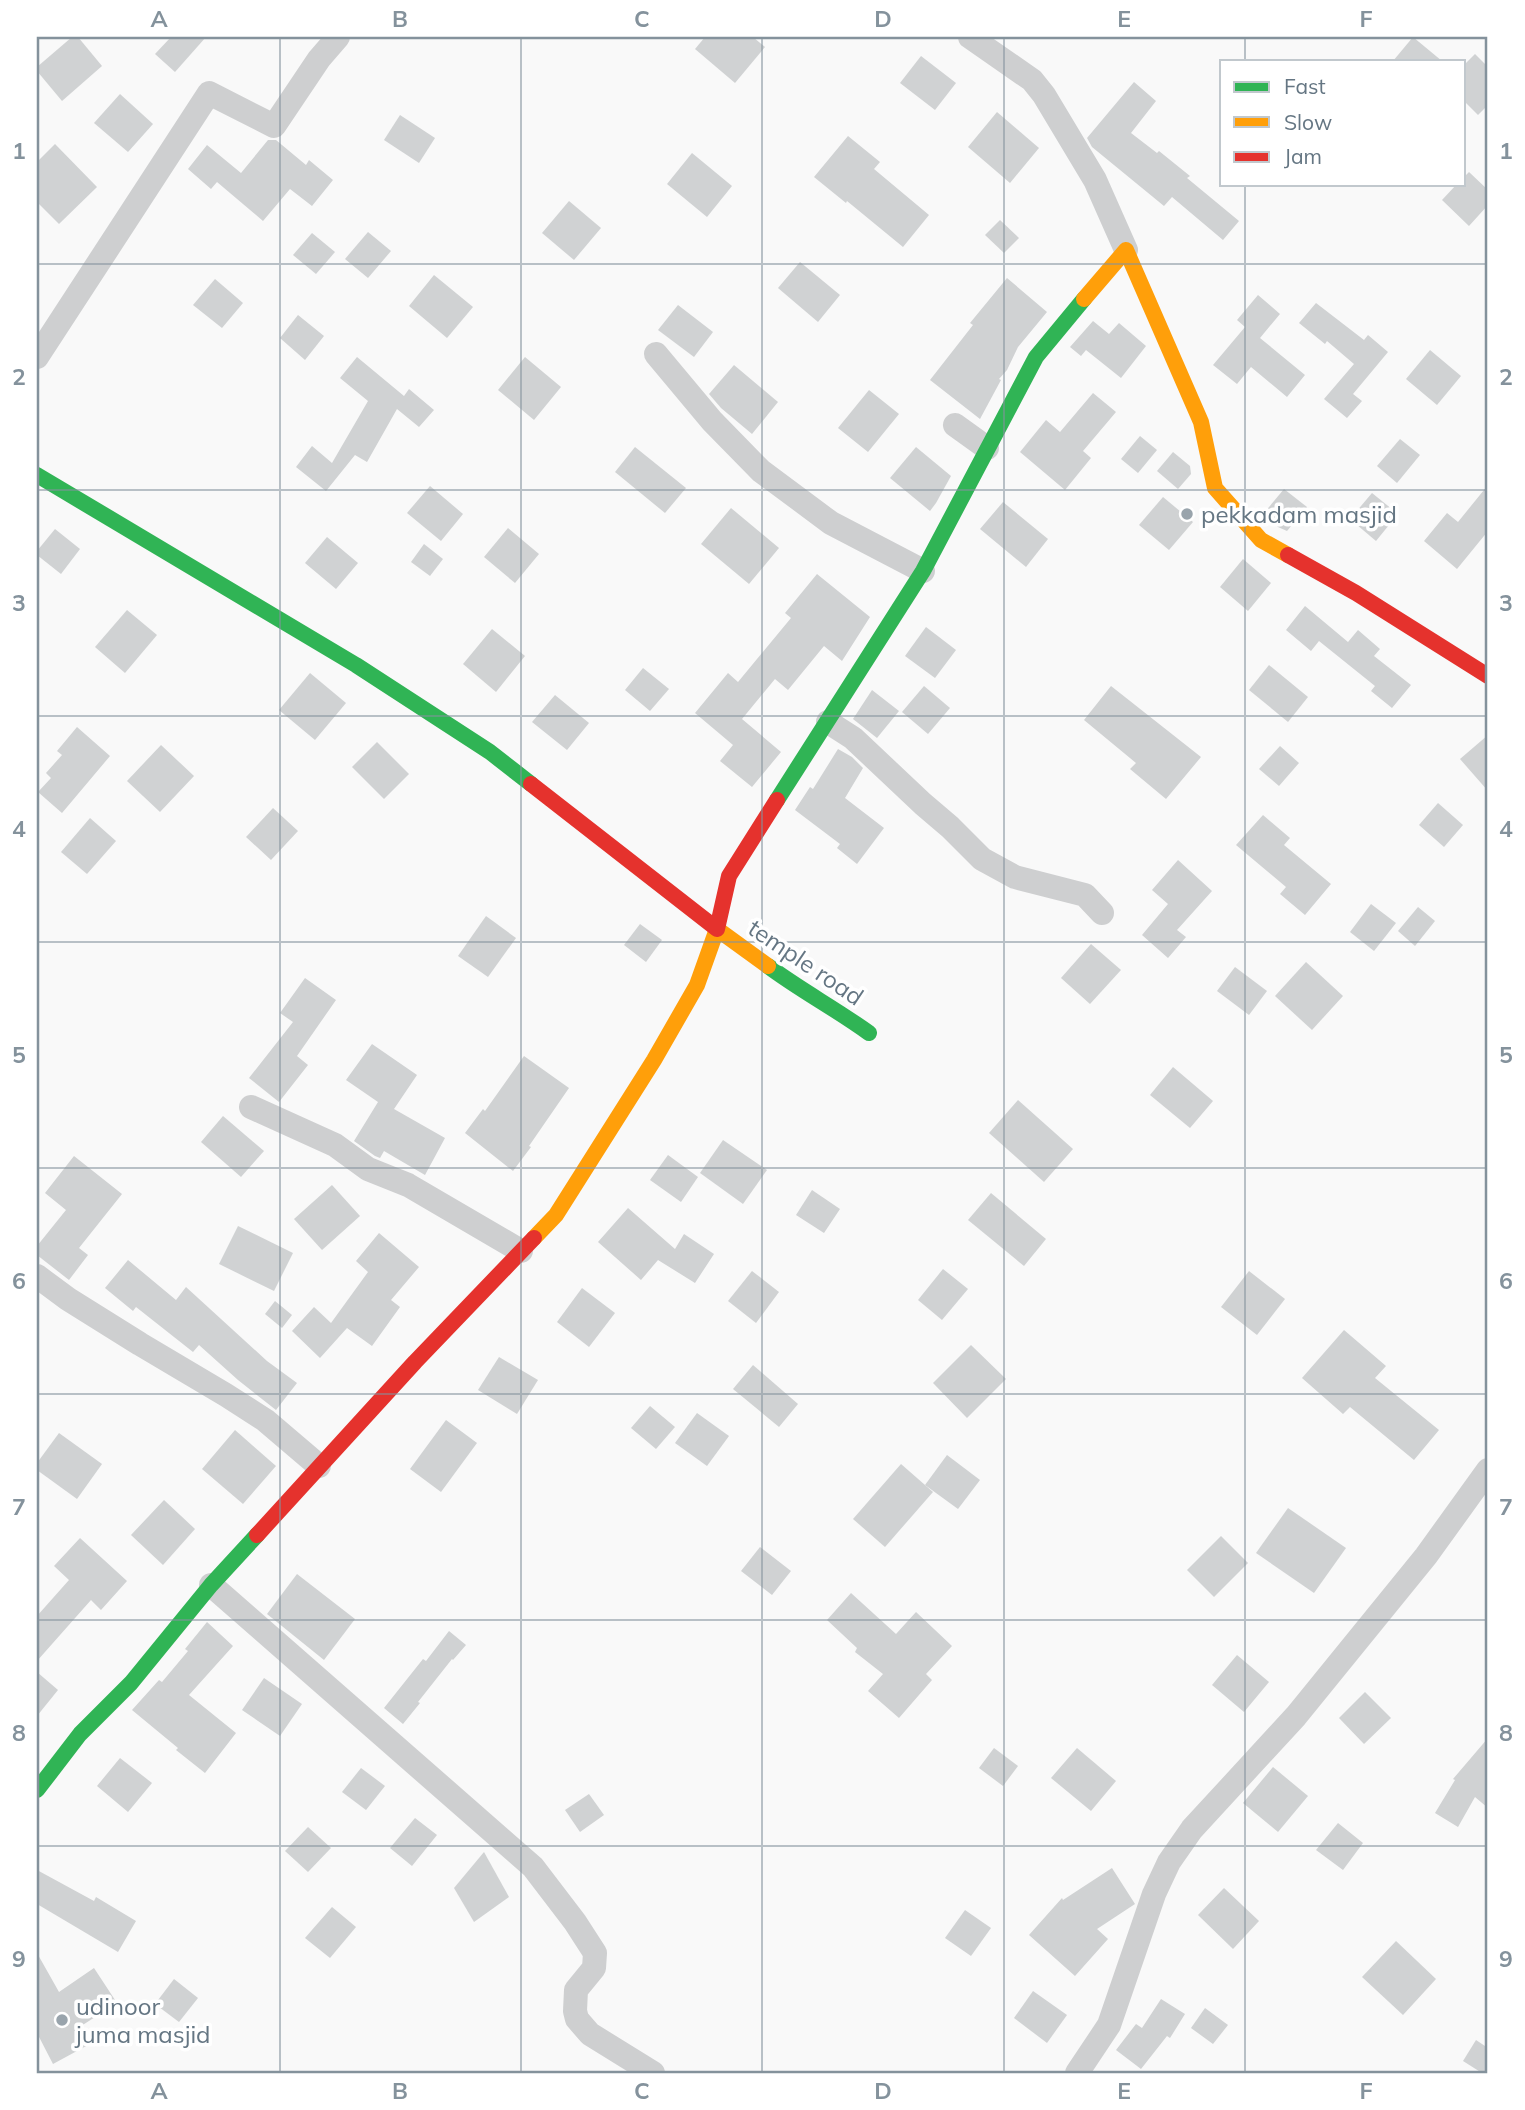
<svg xmlns="http://www.w3.org/2000/svg" width="1525" height="2110" font-family="Mulish,sans-serif">
<style>
.building{fill:#d0d2d3}
.lines{fill:none;stroke-linecap:round;stroke-linejoin:round}
.street{stroke:#cecfd0;stroke-width:24}
.fast{stroke:#30b455;stroke-width:16}
.slow{stroke:#ff9f0a;stroke-width:16}
.jam{stroke:#e5322d;stroke-width:16}
.grid{fill:none;stroke:#84929c;stroke-width:2;stroke-opacity:0.55}
.poi-dot{fill:#99a4ac;stroke:#fff;stroke-width:2.5}
.labels{text-anchor:middle;dominant-baseline:central;stroke-width:7;stroke-linejoin:round;paint-order:stroke}
.poi-label{font-size:24px;fill:#657683;stroke:#fff;text-anchor:start}
.street-label{font-size:24px;fill:#657683;stroke:#fff}
.neatline{fill:none;stroke:#84929c;stroke-width:2.5}
.grid-label{font-size:23px;text-anchor:middle;font-weight:bold;fill:#84929c}
</style>
<rect width="100%" height="100%" fill="#f9f9f9"/>
<g class="building">
<path d="M 72,37 L 78,37 L 102,66 L 62,101 L 37,71 L 37,67 Z"/>
<path d="M 171,37 L 206,37 L 175,72 L 155,54 Z"/>
<path d="M 705,37 L 753,37 L 765,47 L 735,83 L 695,49 Z"/>
<path d="M 1413,37 L 1442,61 L 1393,61 Z"/>
<path d="M 1475,54 L 1488,67 L 1488,105 L 1478,115 L 1464,101 L 1464,65 Z"/>
<path d="M 921,56 L 956,83 L 935,110 L 900,83 Z"/>
<path d="M 1134,82 L 1156,101 L 1131,133 L 1157,153 L 1159,151 L 1190,176 L 1187,178 L 1239,221 L 1223,240 L 1172,197 L 1164,206 L 1092,147 L 1087,138 Z"/>
<path d="M 120,94 L 153,124 L 128,152 L 94,123 Z"/>
<path d="M 997,112 L 1039,148 L 1010,183 L 968,147 Z"/>
<path d="M 400,115 L 435,138 L 419,163 L 384,140 Z"/>
<path d="M 848,136 L 880,162 L 874,169 L 929,215 L 903,247 L 847,201 L 846,203 L 814,177 Z"/>
<path d="M 268,140 L 276,140 L 306,165 L 309,160 L 333,180 L 312,206 L 290,189 L 263,221 L 217,182 L 211,189 L 188,169 L 207,145 L 241,173 Z"/>
<path d="M 55,144 L 97,187 L 59,224 L 37,202 L 37,162 Z"/>
<path d="M 692,153 L 732,186 L 707,217 L 667,184 Z"/>
<path d="M 1469,172 L 1488,190 L 1488,205 L 1469,226 L 1442,200 L 1457,184 L 1464,184 L 1464,177 Z"/>
<path d="M 569,201 L 601,228 L 574,260 L 542,233 Z"/>
<path d="M 1000,220 L 1019,238 L 1004,253 L 985,235 Z"/>
<path d="M 368,232 L 391,251 L 368,278 L 345,259 Z"/>
<path d="M 312,233 L 335,252 L 316,274 L 293,255 Z"/>
<path d="M 800,262 L 840,295 L 818,322 L 778,288 Z"/>
<path d="M 434,275 L 473,307 L 447,338 L 409,306 Z"/>
<path d="M 1007,278 L 1047,312 L 1018,347 L 1007,370 L 999,379 L 1001,380 L 980,419 L 930,380 L 973,325 L 970,323 Z"/>
<path d="M 215,279 L 243,303 L 222,328 L 193,305 Z"/>
<path d="M 1258,295 L 1280,314 L 1260,338 L 1305,375 L 1287,397 L 1251,367 L 1237,384 L 1213,365 L 1245,327 L 1237,320 Z"/>
<path d="M 1316,303 L 1364,340 L 1368,335 L 1388,352 L 1353,394 L 1362,401 L 1347,418 L 1324,399 L 1354,364 L 1327,341 L 1325,344 L 1299,323 Z"/>
<path d="M 678,305 L 713,332 L 694,357 L 658,330 Z"/>
<path d="M 298,315 L 324,336 L 305,360 L 280,338 Z"/>
<path d="M 1093,321 L 1109,334 L 1119,323 L 1146,346 L 1121,378 L 1086,350 L 1081,356 L 1070,347 Z"/>
<path d="M 1430,350 L 1461,376 L 1437,405 L 1406,379 Z"/>
<path d="M 357,357 L 404,396 L 409,389 L 434,410 L 419,427 L 397,409 L 367,462 L 355,455 L 326,491 L 296,467 L 312,446 L 332,463 L 368,401 L 340,378 Z"/>
<path d="M 525,357 L 561,387 L 534,420 L 498,390 Z"/>
<path d="M 734,365 L 778,402 L 752,434 L 721,408 L 709,394 Z"/>
<path d="M 869,390 L 899,414 L 868,452 L 838,428 Z"/>
<path d="M 1093,393 L 1116,412 L 1083,451 L 1091,458 L 1065,490 L 1020,452 L 1046,420 L 1060,432 Z"/>
<path d="M 1140,436 L 1157,450 L 1138,473 L 1121,459 Z"/>
<path d="M 1400,439 L 1420,455 L 1397,483 L 1377,466 Z"/>
<path d="M 635,447 L 686,488 L 665,513 L 615,472 Z"/>
<path d="M 916,447 L 951,476 L 936,503 L 930,511 L 890,478 Z"/>
<path d="M 1173,452 L 1190,466 L 1191,474 L 1178,489 L 1157,471 Z"/>
<path d="M 1488,485 L 1488,531 L 1457,569 L 1424,541 L 1447,513 L 1458,522 Z"/>
<path d="M 430,486 L 463,514 L 441,541 L 407,513 Z"/>
<path d="M 1284,489 L 1307,507 L 1287,531 L 1278,527 L 1264,513 Z"/>
<path d="M 1372,493 L 1398,514 L 1376,541 L 1350,519 Z"/>
<path d="M 1163,497 L 1193,522 L 1169,550 L 1139,525 Z"/>
<path d="M 1003,502 L 1048,539 L 1026,567 L 980,529 Z"/>
<path d="M 731,508 L 779,548 L 749,584 L 701,544 Z"/>
<path d="M 508,528 L 539,554 L 515,583 L 484,557 Z"/>
<path d="M 55,529 L 80,549 L 61,574 L 37,555 L 37,551 Z"/>
<path d="M 327,537 L 358,563 L 336,589 L 305,563 Z"/>
<path d="M 424,544 L 443,559 L 430,576 L 411,562 Z"/>
<path d="M 1243,559 L 1271,583 L 1248,611 L 1220,587 Z"/>
<path d="M 817,574 L 870,617 L 842,661 L 824,646 L 788,690 L 775,679 L 742,719 L 781,752 L 752,787 L 720,761 L 733,745 L 695,713 L 728,673 L 738,682 L 791,618 L 785,613 Z"/>
<path d="M 1305,606 L 1348,642 L 1358,630 L 1380,649 L 1374,656 L 1411,685 L 1392,708 L 1371,691 L 1375,686 L 1319,641 L 1311,651 L 1286,630 Z"/>
<path d="M 127,610 L 157,635 L 125,673 L 95,647 Z"/>
<path d="M 926,627 L 956,650 L 935,678 L 905,656 Z"/>
<path d="M 492,629 L 525,656 L 496,692 L 463,664 Z"/>
<path d="M 1269,665 L 1308,697 L 1288,722 L 1249,690 Z"/>
<path d="M 643,668 L 669,689 L 650,711 L 625,690 Z"/>
<path d="M 310,673 L 346,703 L 315,740 L 279,710 Z"/>
<path d="M 924,686 L 950,708 L 928,734 L 902,712 Z"/>
<path d="M 1111,686 L 1201,757 L 1166,799 L 1130,769 L 1136,763 L 1084,720 Z"/>
<path d="M 872,690 L 899,711 L 877,738 L 853,719 Z"/>
<path d="M 555,695 L 589,723 L 567,750 L 532,722 Z"/>
<path d="M 77,727 L 110,756 L 62,813 L 38,792 L 51,778 L 46,773 L 62,755 L 57,751 Z"/>
<path d="M 1488,735 L 1488,791 L 1460,759 Z"/>
<path d="M 377,742 L 409,774 L 384,799 L 352,767 Z"/>
<path d="M 161,745 L 194,776 L 160,812 L 127,781 Z"/>
<path d="M 1280,746 L 1299,763 L 1279,786 L 1259,769 Z"/>
<path d="M 838,749 L 852,757 L 863,768 L 845,798 L 884,828 L 857,864 L 837,848 L 840,844 L 795,810 L 810,787 L 813,789 Z"/>
<path d="M 1438,803 L 1463,825 L 1444,847 L 1419,825 Z"/>
<path d="M 273,808 L 298,831 L 271,860 L 246,837 Z"/>
<path d="M 1263,815 L 1290,838 L 1284,845 L 1331,884 L 1305,915 L 1280,894 L 1286,887 L 1236,845 Z"/>
<path d="M 90,818 L 116,841 L 87,874 L 61,852 Z"/>
<path d="M 1178,860 L 1212,891 L 1177,930 L 1186,937 L 1168,958 L 1142,935 L 1168,904 L 1152,890 Z"/>
<path d="M 1371,904 L 1396,923 L 1374,951 L 1350,932 Z"/>
<path d="M 1418,907 L 1435,921 L 1415,946 L 1398,931 Z"/>
<path d="M 486,916 L 516,938 L 488,977 L 458,956 Z"/>
<path d="M 640,924 L 662,940 L 646,962 L 624,945 Z"/>
<path d="M 1091,944 L 1121,970 L 1090,1004 L 1061,978 Z"/>
<path d="M 1306,962 L 1343,996 L 1312,1030 L 1275,996 Z"/>
<path d="M 1235,967 L 1267,991 L 1249,1015 L 1217,991 Z"/>
<path d="M 305,978 L 336,1000 L 297,1056 L 308,1065 L 279,1102 L 249,1078 L 293,1022 L 280,1013 Z"/>
<path d="M 372,1044 L 417,1075 L 394,1109 L 445,1138 L 425,1175 L 384,1151 L 380,1158 L 375,1156 L 354,1141 L 378,1102 L 346,1080 Z"/>
<path d="M 524,1056 L 569,1088 L 529,1146 L 531,1147 L 513,1171 L 465,1133 L 483,1109 L 485,1111 Z"/>
<path d="M 1173,1067 L 1213,1101 L 1190,1128 L 1150,1095 Z"/>
<path d="M 1018,1100 L 1073,1149 L 1044,1182 L 989,1133 Z"/>
<path d="M 223,1116 L 264,1151 L 241,1177 L 201,1142 Z"/>
<path d="M 723,1140 L 767,1170 L 743,1204 L 700,1173 Z"/>
<path d="M 668,1155 L 698,1177 L 681,1202 L 650,1180 Z"/>
<path d="M 74,1156 L 122,1194 L 79,1248 L 88,1255 L 69,1280 L 37,1255 L 37,1246 L 66,1210 L 45,1193 Z"/>
<path d="M 332,1185 L 360,1216 L 322,1250 L 294,1219 Z"/>
<path d="M 812,1190 L 840,1209 L 824,1233 L 796,1215 Z"/>
<path d="M 991,1193 L 1046,1239 L 1024,1266 L 968,1220 Z"/>
<path d="M 628,1208 L 675,1249 L 684,1234 L 714,1254 L 695,1283 L 658,1260 L 641,1280 L 598,1242 Z"/>
<path d="M 238,1226 L 293,1253 L 274,1291 L 219,1264 Z"/>
<path d="M 379,1233 L 419,1267 L 391,1300 L 400,1307 L 372,1346 L 347,1328 L 320,1358 L 292,1331 L 314,1307 L 331,1323 L 368,1272 L 356,1261 Z"/>
<path d="M 128,1260 L 176,1300 L 186,1287 L 267,1361 L 297,1383 L 276,1410 L 238,1380 L 199,1345 L 193,1352 L 136,1307 L 133,1311 L 105,1288 Z"/>
<path d="M 943,1269 L 968,1289 L 942,1320 L 918,1300 Z"/>
<path d="M 752,1271 L 779,1292 L 756,1323 L 728,1301 Z"/>
<path d="M 1249,1271 L 1285,1299 L 1257,1335 L 1221,1307 Z"/>
<path d="M 582,1288 L 615,1313 L 589,1347 L 557,1322 Z"/>
<path d="M 275,1301 L 292,1315 L 282,1328 L 265,1314 Z"/>
<path d="M 1344,1330 L 1386,1366 L 1375,1378 L 1439,1430 L 1414,1460 L 1350,1407 L 1343,1414 L 1302,1378 Z"/>
<path d="M 971,1345 L 1006,1379 L 967,1418 L 933,1383 Z"/>
<path d="M 499,1357 L 538,1380 L 517,1414 L 478,1390 Z"/>
<path d="M 753,1365 L 798,1404 L 779,1427 L 733,1389 Z"/>
<path d="M 650,1406 L 675,1427 L 656,1449 L 631,1428 Z"/>
<path d="M 697,1413 L 729,1436 L 707,1466 L 675,1443 Z"/>
<path d="M 446,1420 L 477,1443 L 441,1492 L 410,1469 Z"/>
<path d="M 235,1430 L 276,1466 L 243,1504 L 202,1469 Z"/>
<path d="M 59,1433 L 102,1464 L 77,1499 L 37,1470 L 37,1463 Z"/>
<path d="M 947,1455 L 980,1480 L 958,1509 L 925,1485 Z"/>
<path d="M 901,1464 L 933,1492 L 885,1547 L 853,1519 Z"/>
<path d="M 164,1500 L 195,1529 L 163,1565 L 131,1535 Z"/>
<path d="M 1288,1508 L 1346,1548 L 1314,1593 L 1256,1553 Z"/>
<path d="M 1221,1536 L 1248,1563 L 1214,1597 L 1187,1570 Z"/>
<path d="M 80,1538 L 127,1581 L 101,1610 L 91,1600 L 37,1661 L 37,1616 L 69,1580 L 54,1566 Z"/>
<path d="M 760,1547 L 791,1571 L 772,1595 L 741,1571 Z"/>
<path d="M 297,1574 L 355,1619 L 324,1660 L 267,1614 Z"/>
<path d="M 851,1593 L 896,1634 L 916,1612 L 952,1646 L 926,1674 L 932,1680 L 899,1718 L 868,1691 L 883,1674 L 855,1652 L 857,1648 L 827,1620 Z"/>
<path d="M 207,1622 L 233,1646 L 189,1695 L 236,1733 L 205,1773 L 176,1750 L 178,1748 L 132,1710 L 159,1680 L 162,1682 L 188,1651 L 185,1649 Z"/>
<path d="M 449,1631 L 466,1645 L 453,1660 L 452,1659 L 418,1702 L 420,1703 L 403,1724 L 384,1708 L 423,1659 L 426,1661 Z"/>
<path d="M 1237,1655 L 1269,1682 L 1244,1712 L 1212,1685 Z"/>
<path d="M 37,1672 L 58,1690 L 37,1716 Z"/>
<path d="M 264,1678 L 302,1704 L 280,1736 L 242,1710 Z"/>
<path d="M 1365,1692 L 1391,1718 L 1364,1744 L 1339,1718 Z"/>
<path d="M 1488,1738 L 1488,1808 L 1475,1797 L 1458,1827 L 1435,1813 L 1455,1780 L 1453,1779 Z"/>
<path d="M 994,1748 L 1018,1766 L 1003,1786 L 979,1768 Z"/>
<path d="M 1077,1748 L 1116,1781 L 1091,1811 L 1051,1778 Z"/>
<path d="M 120,1758 L 152,1783 L 128,1812 L 97,1786 Z"/>
<path d="M 1273,1767 L 1308,1796 L 1278,1832 L 1243,1803 Z"/>
<path d="M 361,1768 L 385,1786 L 366,1810 L 342,1792 Z"/>
<path d="M 589,1794 L 604,1815 L 580,1832 L 565,1810 Z"/>
<path d="M 415,1818 L 437,1835 L 412,1866 L 390,1848 Z"/>
<path d="M 1338,1823 L 1363,1843 L 1343,1870 L 1316,1850 Z"/>
<path d="M 308,1827 L 331,1848 L 308,1872 L 285,1851 Z"/>
<path d="M 484,1852 L 509,1897 L 474,1922 L 454,1888 Z"/>
<path d="M 1112,1868 L 1135,1904 L 1097,1929 L 1108,1939 L 1075,1976 L 1029,1935 L 1062,1898 L 1063,1900 Z"/>
<path d="M 37,1870 L 94,1901 L 96,1897 L 136,1921 L 118,1952 L 37,1904 Z"/>
<path d="M 1224,1888 L 1259,1921 L 1233,1949 L 1198,1915 Z"/>
<path d="M 332,1907 L 356,1927 L 330,1958 L 305,1938 Z"/>
<path d="M 965,1910 L 991,1928 L 971,1956 L 945,1938 Z"/>
<path d="M 1396,1941 L 1436,1979 L 1403,2015 L 1362,1977 Z"/>
<path d="M 37,1953 L 59,1992 L 94,1968 L 117,2003 L 78,2028 L 88,2045 L 53,2064 L 37,2033 Z"/>
<path d="M 174,1979 L 198,1998 L 179,2022 L 155,2004 Z"/>
<path d="M 1033,1991 L 1067,2015 L 1047,2043 L 1014,2018 Z"/>
<path d="M 1161,1999 L 1185,2014 L 1170,2038 L 1167,2036 L 1141,2069 L 1116,2050 L 1136,2024 L 1142,2028 Z"/>
<path d="M 1205,2008 L 1228,2025 L 1213,2044 L 1191,2028 Z"/>
<path d="M 1476,2040 L 1488,2048 L 1488,2073 L 1482,2073 L 1463,2061 Z"/>
</g>
<g class="lines">
<g class="street">
<path d="M 970,37 L 1032,80 L 1044,95 L 1095,180 L 1126,250"/>
<path d="M 656,354 L 712,421 L 761,471 L 831,523 L 923,571"/>
<path d="M 37,357 L 209,93 L 274,126 L 319,59 L 338,37"/>
<path d="M 955,425 L 987,448"/>
<path d="M 828,722 L 853,738 L 923,804 L 950,827 L 982,859 L 1015,877 L 1085,895 L 1102,913"/>
<path d="M 251,1107 L 335,1145 L 368,1169 L 408,1185 L 521,1251"/>
<path d="M 37,1276 L 68,1299 L 140,1344 L 226,1395 L 265,1420 L 319,1466"/>
<path d="M 211,1585 L 533,1867 L 575,1922 L 595,1953 L 594,1968 L 576,1990 L 575,2011 L 577,2019 L 590,2034 L 653,2073"/>
<path d="M 1077,2073 L 1109,2025 L 1154,1894 L 1169,1862 L 1192,1829 L 1296,1716 L 1426,1556 L 1488,1470"/>
</g>
<g class="fast">
<path d="M 37,475 L 356,665 L 490,752 L 531,784"/>
<path d="M 777,800 L 923,571 L 1036,357 L 1084,299"/>
<path d="M 768,966 C 800,990 836,1009 869,1033"/>
<path d="M 37,1790 L 80,1734 L 131,1683 L 211,1585 L 257,1535"/>
</g>
<g class="slow">
<path d="M 1084,299 L 1126,250 L 1201,422 L 1215,488 L 1261,540 L 1288,555"/>
<path d="M 534,1238 L 556,1215 L 654,1060 L 697,985 L 717,929 L 768,966"/>
</g>
<g class="jam">
<path d="M 1288,555 L 1356,593 L 1488,676"/>
<path d="M 531,784 L 717,929 L 729,876 L 777,800"/>
<path d="M 257,1535 L 415,1362 L 534,1238"/>
</g>
</g>
<path class="grid" d="M 280,37 L 280,2073M 521,37 L 521,2073M 762,37 L 762,2073M 1004,37 L 1004,2073M 1245,37 L 1245,61M 1245,184 L 1245,2073M 37,264 L 1488,264M 37,490 L 1488,490M 37,716 L 1488,716M 37,942 L 1488,942M 37,1168 L 1488,1168M 37,1394 L 1488,1394M 37,1620 L 1488,1620M 37,1846 L 1488,1846"/>
<g class="poi-dot">
<circle cx="1187" cy="514" r="7"/>
<circle cx="62" cy="2020" r="7"/>
</g>
<g class="labels">
<g class="poi-label">
<text x="1201" y="514">pekkadam masjid</text>
<text x="76" y="2006">udinoor<tspan x="76" dy="28">juma masjid</tspan></text>
</g>
<g class="street-label">
<text transform="translate(806 962) rotate(34)">temple road</text>
</g>
</g>
<rect width="1525" height="2110" fill="none" stroke="#ffffff" stroke-width="77"/>
<rect x="1220" y="60" width="245" height="126" fill="#ffffff" stroke="#c1c8cd" stroke-width="2"/>
<rect x="1234" y="82" width="35" height="10" fill="#30b455" stroke="#c1c8cd" stroke-width="2"/>
<text x="1284" y="94" font-size="21" fill="#657683">Fast</text>
<rect x="1234" y="117" width="35" height="10" fill="#ff9f0a" stroke="#c1c8cd" stroke-width="2"/>
<text x="1284" y="130" font-size="21" fill="#657683">Slow</text>
<rect x="1234" y="152" width="35" height="10" fill="#e5322d" stroke="#c1c8cd" stroke-width="2"/>
<text x="1284" y="164" font-size="21" fill="#657683">Jam</text>
<rect x="38" y="38" width="1448" height="2034" class="neatline"/>
<g class="grid-label">
<text x="159" y="27">A</text>
<text x="400" y="27">B</text>
<text x="642" y="27">C</text>
<text x="883" y="27">D</text>
<text x="1124" y="27">E</text>
<text x="1366" y="27">F</text>
<text x="19" y="159">1</text>
<text x="1506" y="159">1</text>
<text x="19" y="385">2</text>
<text x="1506" y="385">2</text>
<text x="19" y="611">3</text>
<text x="1506" y="611">3</text>
<text x="19" y="837">4</text>
<text x="1506" y="837">4</text>
<text x="19" y="1063">5</text>
<text x="1506" y="1063">5</text>
<text x="19" y="1289">6</text>
<text x="1506" y="1289">6</text>
<text x="19" y="1515">7</text>
<text x="1506" y="1515">7</text>
<text x="19" y="1741">8</text>
<text x="1506" y="1741">8</text>
<text x="19" y="1967">9</text>
<text x="1506" y="1967">9</text>
<text x="159" y="2099">A</text>
<text x="400" y="2099">B</text>
<text x="642" y="2099">C</text>
<text x="883" y="2099">D</text>
<text x="1124" y="2099">E</text>
<text x="1366" y="2099">F</text>
</g>
</svg>
